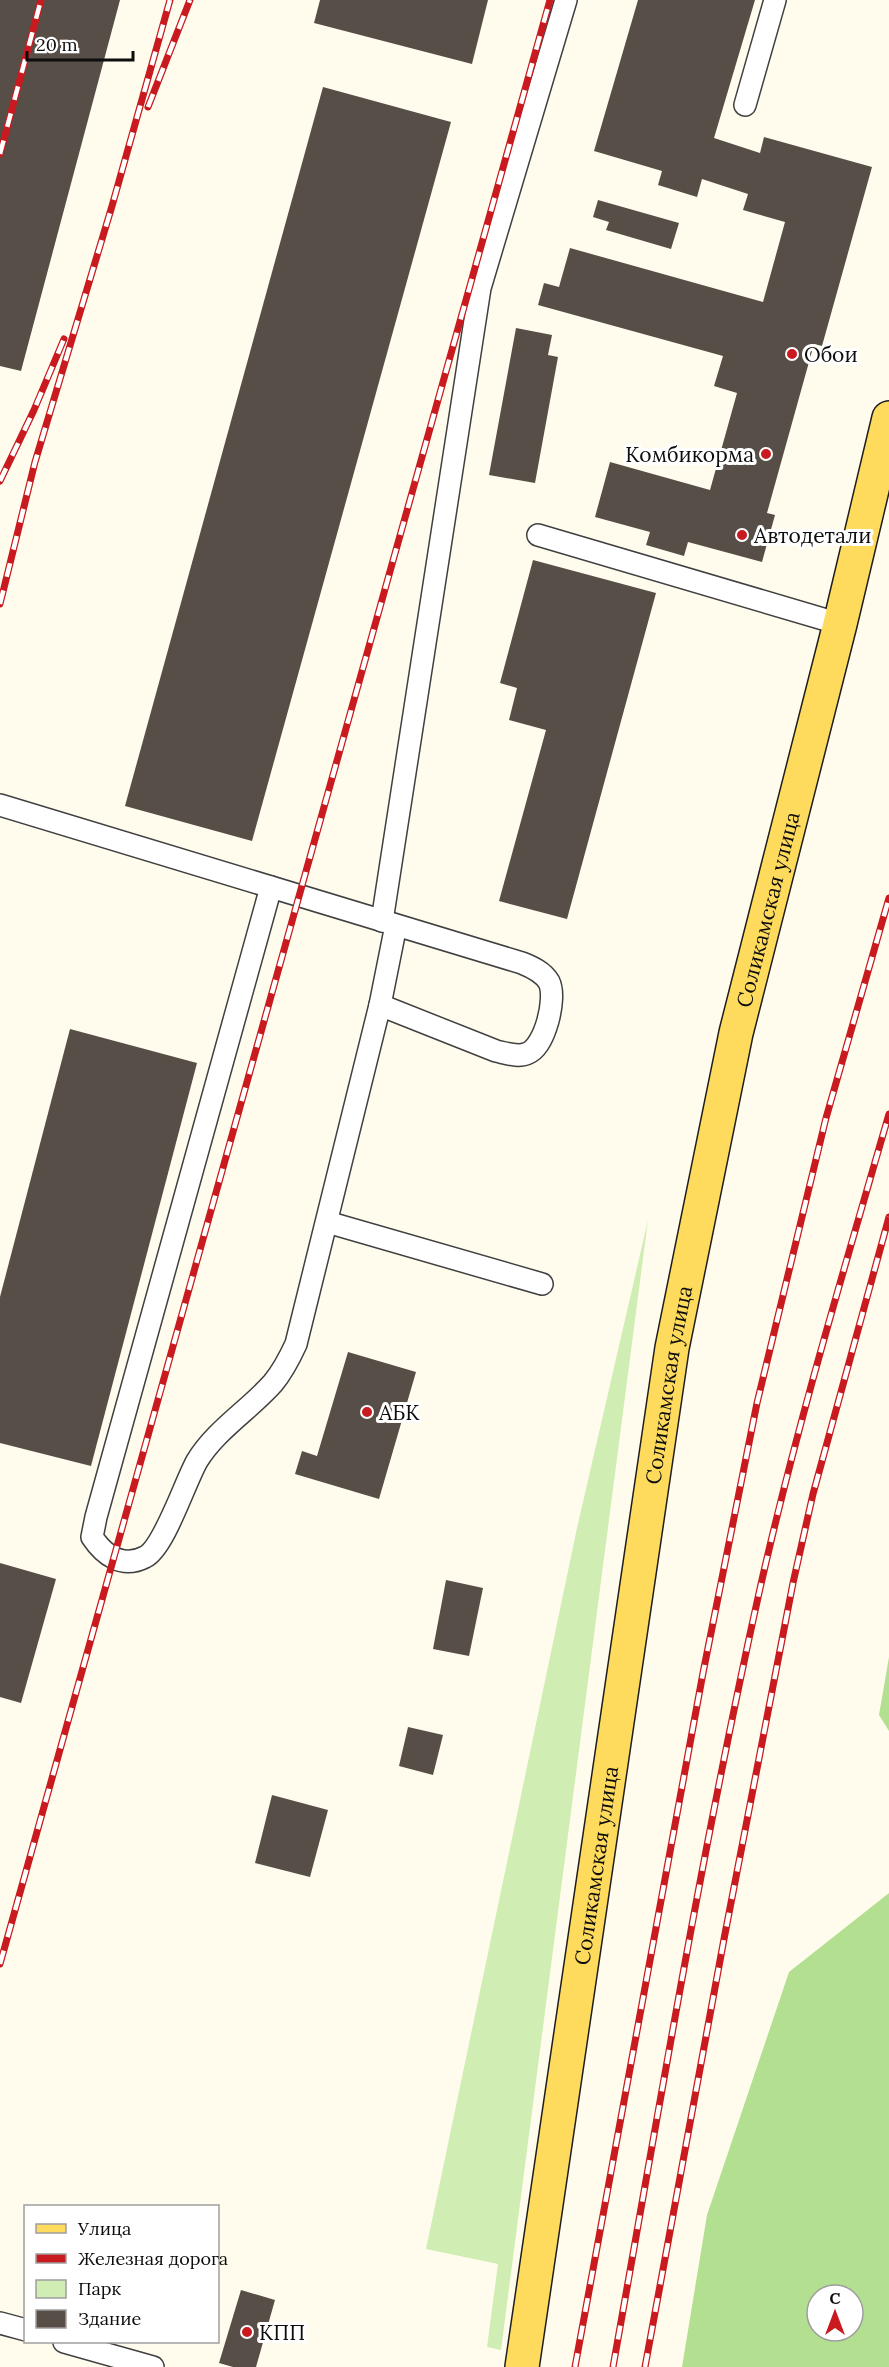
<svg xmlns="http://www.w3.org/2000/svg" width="889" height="2367" font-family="Lora,serif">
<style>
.green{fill:#d0edb3}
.forest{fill:#b3df91;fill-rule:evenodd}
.building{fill:#574e48}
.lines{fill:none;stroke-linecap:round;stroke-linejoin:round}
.lane-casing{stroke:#404040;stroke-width:24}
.primary-casing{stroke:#1e1e1e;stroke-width:36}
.lane{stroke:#fff;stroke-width:21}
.primary{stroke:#ffdb5d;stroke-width:33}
.rail-casing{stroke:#c81a1f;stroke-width:7}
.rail{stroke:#fff;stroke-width:4.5;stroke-dasharray:14;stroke-linecap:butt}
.poi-dot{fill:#c81a1f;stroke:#fff;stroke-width:2}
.labels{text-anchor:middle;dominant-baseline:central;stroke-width:6;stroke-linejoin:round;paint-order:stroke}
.poi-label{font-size:21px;fill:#0d0d0d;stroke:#fff;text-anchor:start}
.street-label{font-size:21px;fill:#0d0d0d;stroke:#fff}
</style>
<rect width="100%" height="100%" fill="#fffced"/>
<path class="green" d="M 648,1220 L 501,2350 L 487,2347 L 498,2264 L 426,2249 L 577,1528 Z"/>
<g class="forest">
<path d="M 889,1657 L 889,1731 L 879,1715 Z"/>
<path d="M 889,1893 L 889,2367 L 682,2367 L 707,2215 L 789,1972 ZM 817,2295 L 853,2295 L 853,2331 L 817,2331 Z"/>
</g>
<g class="building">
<path d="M 0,0 L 120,0 L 21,371 L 0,366 Z"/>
<path d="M 320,0 L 488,0 L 472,64 L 314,23 Z"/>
<path d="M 638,0 L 755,0 L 714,138 L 760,153 L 764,137 L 872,167 L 822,346 L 814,344 L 767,513 L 775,515 L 762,562 L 688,542 L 684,556 L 646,545 L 650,532 L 595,517 L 610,462 L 710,490 L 737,393 L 714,386 L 723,356 L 538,305 L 544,283 L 559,287 L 570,248 L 763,302 L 785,222 L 743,210 L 748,194 L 702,179 L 697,197 L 658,185 L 662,171 L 594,151 Z"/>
<path d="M 323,87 L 451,122 L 252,841 L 125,806 Z"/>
<path d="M 598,200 L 679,223 L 671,249 L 606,230 L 609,222 L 593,217 Z"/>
<path d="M 516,328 L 552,335 L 548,355 L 558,357 L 535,483 L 489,475 Z"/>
<path d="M 533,560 L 656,593 L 567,919 L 499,901 L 546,730 L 509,720 L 517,688 L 500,683 Z"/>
<path d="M 70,1029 L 197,1063 L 91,1466 L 0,1443 L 0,1297 Z"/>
<path d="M 348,1352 L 416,1372 L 379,1499 L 295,1474 L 302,1451 L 317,1456 Z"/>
<path d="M 0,1563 L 56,1579 L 21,1703 L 0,1697 Z"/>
<path d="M 446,1580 L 483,1588 L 469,1656 L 433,1649 Z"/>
<path d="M 408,1727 L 443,1735 L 433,1775 L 399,1766 Z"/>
<path d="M 272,1795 L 328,1810 L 310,1877 L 255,1863 Z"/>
<path d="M 241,2290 L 275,2300 L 256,2367 L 233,2367 L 219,2363 Z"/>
</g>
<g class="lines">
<defs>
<g id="lane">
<path d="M 745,105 L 775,0"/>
<path d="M 538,535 L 840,624"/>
<path d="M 0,805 L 522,963 C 532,967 543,972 549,982 C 557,998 545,1046 528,1053 C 518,1058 506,1053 496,1051 L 380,1005 L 396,925"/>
<path d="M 271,887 L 96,1517 L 92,1537 C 104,1555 122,1569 145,1557 C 164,1548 185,1482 197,1461 C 216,1430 249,1410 273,1383 C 283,1371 290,1357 296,1344 L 380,1005"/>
<path d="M 382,921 L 480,288 L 566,0"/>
<path d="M 327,1222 L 542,1284"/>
<path d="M 0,2323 L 26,2330"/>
<path d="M 64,2342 L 153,2367"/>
</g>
<g id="primary">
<path id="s1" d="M 522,2367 L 672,1348 L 736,1033 L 840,624 L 889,418"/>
</g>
</defs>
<use href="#lane" class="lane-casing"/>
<use href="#primary" class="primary-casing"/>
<use href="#lane" class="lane"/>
<use href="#primary" class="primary"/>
<defs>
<g id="rail">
<path d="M 148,107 L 190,0"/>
<path d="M 0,154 L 41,0"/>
<path d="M 0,481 L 34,410 L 64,339"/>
<path d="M 0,604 L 35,462 L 112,206 L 170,0"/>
<path d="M 0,1964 L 550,0"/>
<path d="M 575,2367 L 703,1673 L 757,1403 L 826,1118 L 889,898"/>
<path d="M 613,2367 C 659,2109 702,1850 759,1593 C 795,1432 843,1273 889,1114"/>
<path d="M 645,2367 L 724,1939 L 793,1583 L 813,1494 L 889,1217"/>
</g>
</defs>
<use href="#rail" class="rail-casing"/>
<use href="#rail" class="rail"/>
</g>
<g class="poi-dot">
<circle cx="792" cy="354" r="6"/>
<circle cx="766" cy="454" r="6"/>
<circle cx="742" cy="535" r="6"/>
<circle cx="367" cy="1412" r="6"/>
<circle cx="247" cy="2332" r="6"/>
</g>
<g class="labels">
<g class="poi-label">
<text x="804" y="354">Обои</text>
<text x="754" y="454" text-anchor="end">Комбикорма</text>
<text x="754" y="535">Автодетали</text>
<text x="379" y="1412">АБК</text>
<text x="259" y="2332">КПП</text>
</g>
<g class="street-label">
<text stroke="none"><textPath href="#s1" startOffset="1479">Соликамская улица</textPath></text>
<text stroke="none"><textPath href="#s1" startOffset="993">Соликамская улица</textPath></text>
<text stroke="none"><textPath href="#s1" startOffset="507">Соликамская улица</textPath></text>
</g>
</g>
<rect x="24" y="2205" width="195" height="138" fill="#ffffff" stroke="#9e9e9e" stroke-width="1.5"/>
<rect x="36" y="2224" width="30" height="9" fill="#ffdb5d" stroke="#9e9e9e" stroke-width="1.5"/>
<text x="78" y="2235" font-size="18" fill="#0d0d0d">Улица</text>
<rect x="36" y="2254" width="30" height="9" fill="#c81a1f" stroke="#9e9e9e" stroke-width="1.5"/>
<text x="78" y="2265" font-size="18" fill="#0d0d0d">Железная дорога</text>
<rect x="36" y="2280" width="30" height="18" fill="#d0edb3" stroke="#9e9e9e" stroke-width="1.5"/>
<text x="78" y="2295" font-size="18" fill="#0d0d0d">Парк</text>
<rect x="36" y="2310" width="30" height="18" fill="#574e48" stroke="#9e9e9e" stroke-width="1.5"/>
<text x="78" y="2325" font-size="18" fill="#0d0d0d">Здание</text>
<g transform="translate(835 2313)"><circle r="28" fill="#ffffff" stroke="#9e9e9e" stroke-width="1.5"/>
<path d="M0-4.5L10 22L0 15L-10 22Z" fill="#c81a1f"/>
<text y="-9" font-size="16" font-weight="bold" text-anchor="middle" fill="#0d0d0d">С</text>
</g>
<path d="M27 51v9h106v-9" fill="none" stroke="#0d0d0d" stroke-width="3"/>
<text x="36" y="51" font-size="18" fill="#0d0d0d" stroke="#ffffff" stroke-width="4.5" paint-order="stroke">20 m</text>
</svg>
